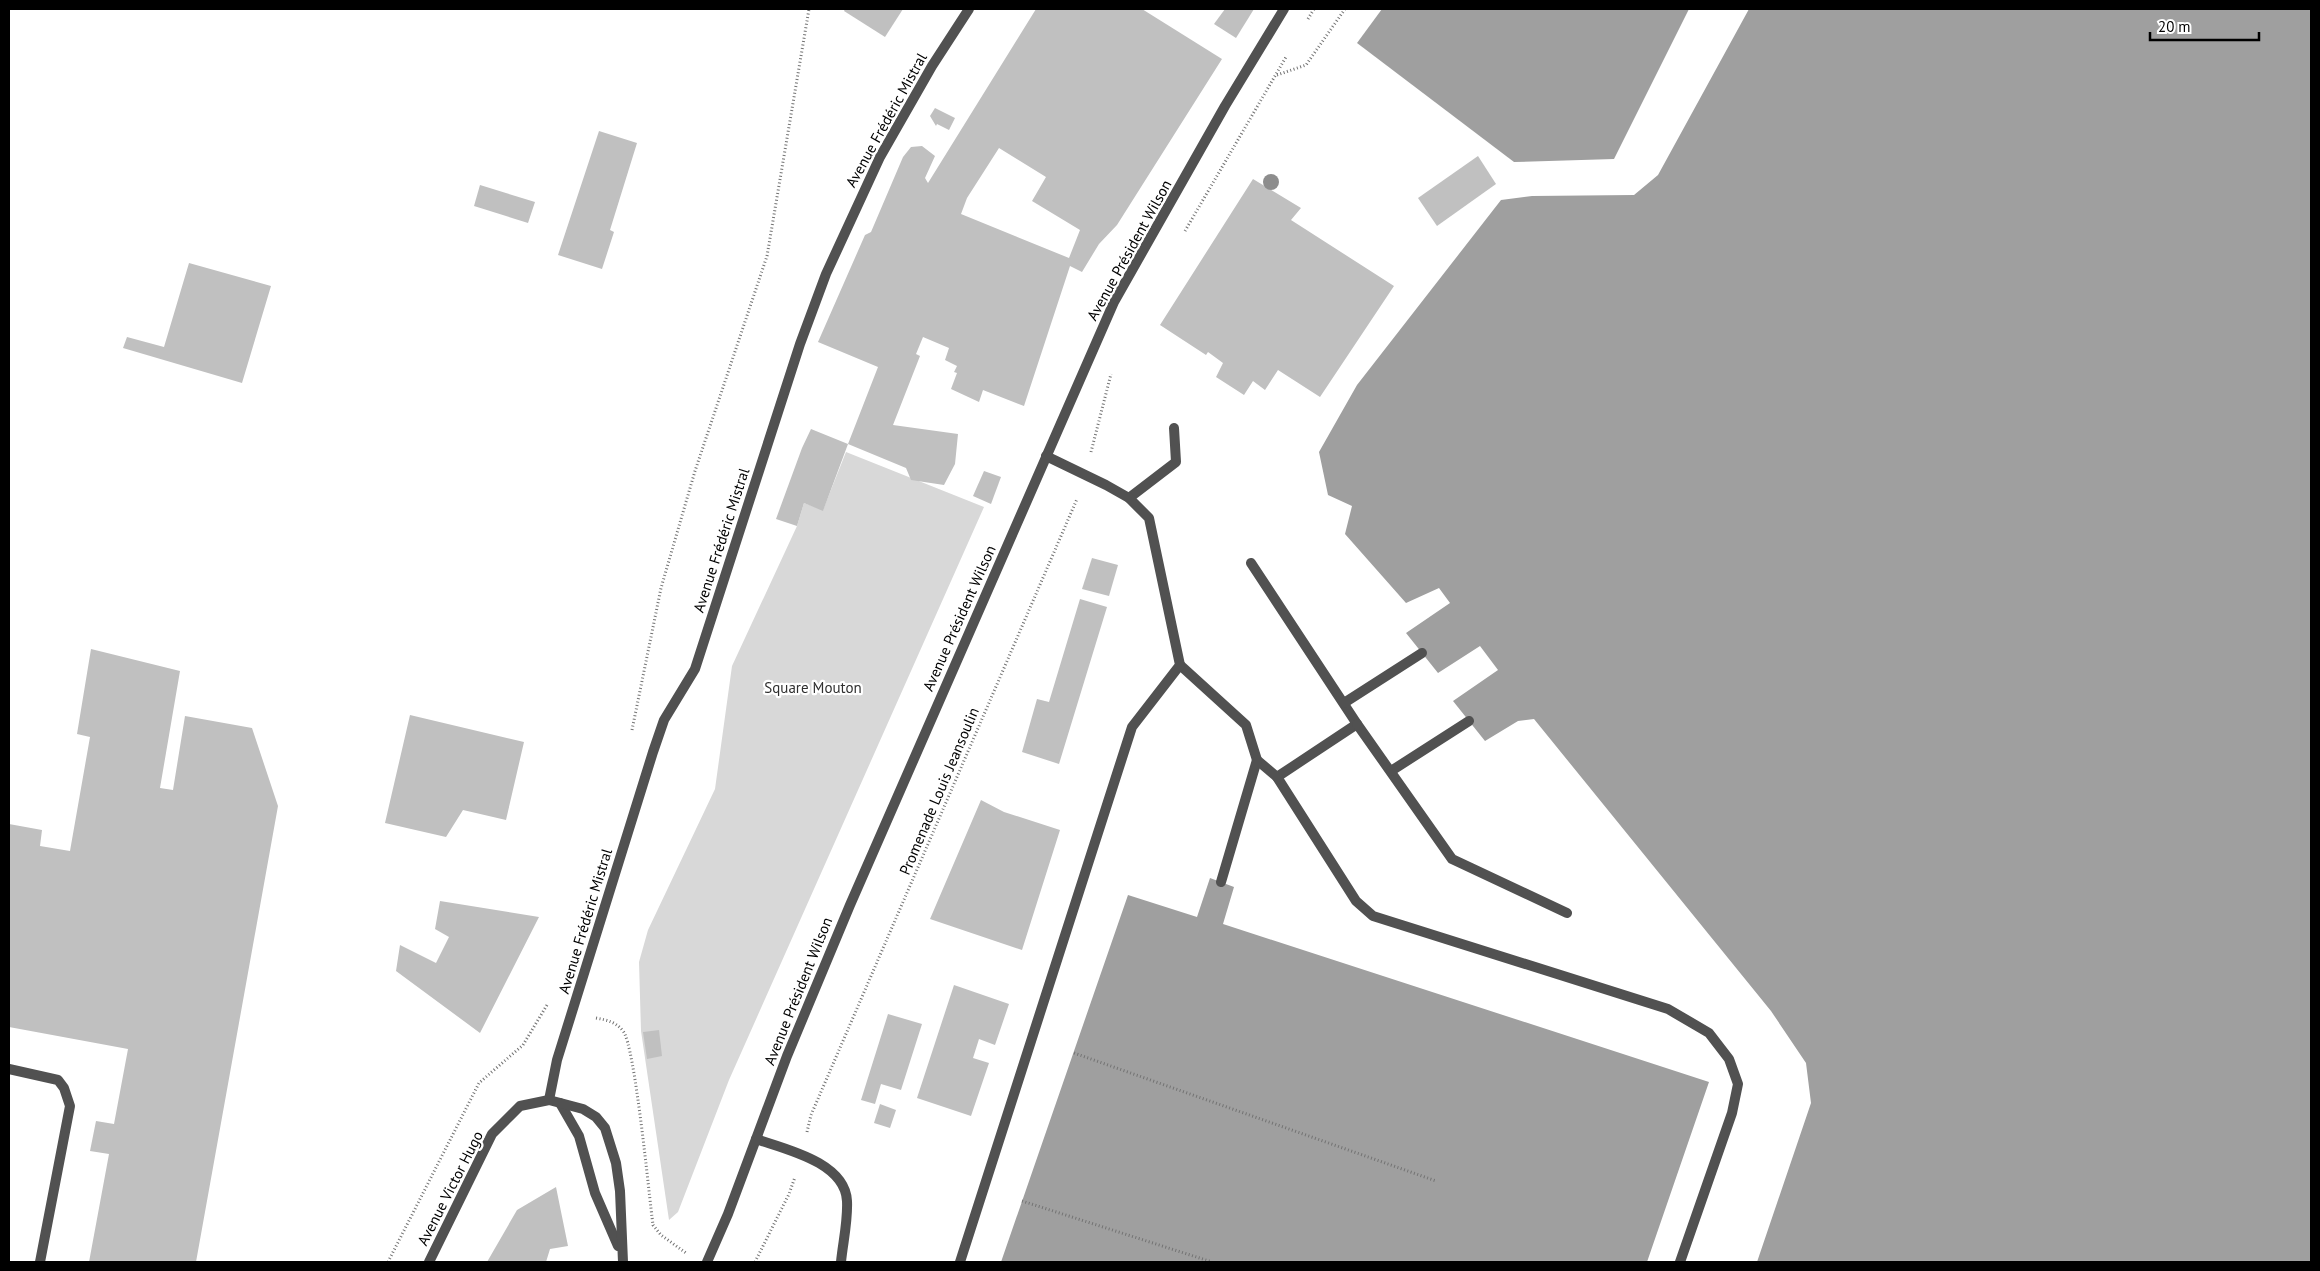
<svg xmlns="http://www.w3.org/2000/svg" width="2320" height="1271" font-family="'PT Sans',sans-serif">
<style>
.green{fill:#d8d8d8}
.water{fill:#9f9f9f}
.building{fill:#c0c0c0;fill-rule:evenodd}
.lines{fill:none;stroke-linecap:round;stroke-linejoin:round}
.path{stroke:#737373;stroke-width:3;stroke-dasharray:1 2.5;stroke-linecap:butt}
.service{stroke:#515151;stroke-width:10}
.tertiary{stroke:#515151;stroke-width:10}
.tree{fill:#8d8d8d}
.labels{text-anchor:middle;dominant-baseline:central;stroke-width:4.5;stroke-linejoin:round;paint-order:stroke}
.street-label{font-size:15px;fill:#000;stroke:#fff}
.park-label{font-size:15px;fill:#2f2f2f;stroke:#fff}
</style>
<rect width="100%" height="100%" fill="#fff"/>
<path class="green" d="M 846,452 L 984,507 L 729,1080 L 678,1212 L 669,1220 L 641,1031 L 639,962 L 648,930 L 715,789 L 732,666 L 797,526 L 804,503 L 823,510 Z"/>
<g class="water">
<path d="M 1382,9 L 1689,9 L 1614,159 L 1514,162 L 1357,43 Z"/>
<path d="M 1749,9 L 2311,9 L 2311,1262 L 1757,1262 L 1811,1103 L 1806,1063 L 1771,1011 L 1534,719 L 1518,721 L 1485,741 L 1453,701 L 1498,670 L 1480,646 L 1438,673 L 1406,633 L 1450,603 L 1439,588 L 1406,603 L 1345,534 L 1352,506 L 1328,495 L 1319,452 L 1357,385 L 1501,200 L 1532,196 L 1634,195 L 1658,175 Z"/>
<path d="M 1210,878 L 1234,887 L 1223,924 L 1709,1082 L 1647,1262 L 1001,1262 L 1128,895 L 1197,917 Z"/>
</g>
<g class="building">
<path d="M 845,9 L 903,9 L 885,37 L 844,11 Z"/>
<path d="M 1036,9 L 1142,9 L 1222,59 L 1117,225 L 1099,244 L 1082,272 L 1070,266 L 1024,406 L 983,390 L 979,402 L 951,389 L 957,373 L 954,372 L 957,366 L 945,360 L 949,348 L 923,337 L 916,354 L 920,356 L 893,425 L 958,434 L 955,464 L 944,485 L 911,480 L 906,468 L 848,444 L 878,367 L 818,342 L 865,235 L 871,232 L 903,157 L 911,147 L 922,146 L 935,156 L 925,178 L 928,183 ZM 999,148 L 1046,177 L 1032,201 L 1080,230 L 1069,258 L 961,214 L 967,198 Z"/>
<path d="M 1225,9 L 1254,9 L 1236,38 L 1214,24 Z"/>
<path d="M 935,108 L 955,118 L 949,130 L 937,124 L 936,126 L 930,116 Z"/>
<path d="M 599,131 L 637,143 L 610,230 L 614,232 L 602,269 L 558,255 Z"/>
<path d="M 1478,156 L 1496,184 L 1437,226 L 1418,198 Z"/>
<path d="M 1253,179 L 1301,208 L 1291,220 L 1394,286 L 1320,397 L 1278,370 L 1265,390 L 1253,381 L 1244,395 L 1216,377 L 1223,363 L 1208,352 L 1206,355 L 1160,325 Z"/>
<path d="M 480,185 L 535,202 L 528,223 L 474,206 Z"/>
<path d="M 189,263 L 271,286 L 242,383 L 123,348 L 127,337 L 164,347 Z"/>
<path d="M 811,429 L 848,444 L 823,511 L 804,503 L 797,526 L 776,519 L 802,448 Z"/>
<path d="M 984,471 L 1001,477 L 991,504 L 973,496 Z"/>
<path d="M 1092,558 L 1118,565 L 1109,596 L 1082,589 Z"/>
<path d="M 1080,599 L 1107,607 L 1059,764 L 1022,752 L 1037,699 L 1049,702 Z"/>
<path d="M 91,649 L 180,671 L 160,788 L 173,790 L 185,716 L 252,728 L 278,806 L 196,1262 L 89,1262 L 109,1154 L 90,1151 L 96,1121 L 114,1124 L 128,1049 L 9,1027 L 9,824 L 42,830 L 40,846 L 70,851 L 90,737 L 77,734 Z"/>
<path d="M 410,715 L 524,742 L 506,820 L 463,810 L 446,837 L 385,823 Z"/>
<path d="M 981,800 L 1004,812 L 1060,830 L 1022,950 L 930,919 Z"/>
<path d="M 440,901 L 539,917 L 480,1033 L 396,971 L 400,945 L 436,963 L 449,937 L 435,929 Z"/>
<path d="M 954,985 L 1009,1004 L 995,1045 L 979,1039 L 973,1058 L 989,1063 L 971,1116 L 917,1098 Z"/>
<path d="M 888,1014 L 922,1024 L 901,1090 L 881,1084 L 875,1104 L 861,1100 Z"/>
<path d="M 659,1030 L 662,1056 L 647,1059 L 643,1032 Z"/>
<path d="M 880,1104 L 896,1110 L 890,1128 L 874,1123 Z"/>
<path d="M 556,1187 L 568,1246 L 550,1249 L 546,1262 L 487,1262 L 517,1210 Z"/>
</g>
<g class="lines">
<g class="path">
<path d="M 1308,19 L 1314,9"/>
<path d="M 1277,75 L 1306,65 L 1345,9"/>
<path d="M 1185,231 L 1286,57"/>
<path d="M 1091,452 L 1111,374"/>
<path d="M 632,730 L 661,588 L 695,471 L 767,256 L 809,9"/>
<path d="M 596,1018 C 607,1020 616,1022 623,1031 C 635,1045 649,1196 653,1225 L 661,1235 L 686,1253"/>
<path d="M 1074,1053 L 1436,1181"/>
<path d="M 807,1132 L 811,1115 L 1077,499"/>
<path d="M 1022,1201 L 1212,1262"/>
<path d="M 388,1262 L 479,1083 L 523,1045 L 547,1005"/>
<path d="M 755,1262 L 789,1194 L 795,1177"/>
</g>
<g class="service">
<path d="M 1129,498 L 1176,462 L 1174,428"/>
<path d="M 1251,563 L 1357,724 L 1277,777"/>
<path d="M 1180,665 L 1246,725 L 1257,760 L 1277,777 L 1356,901 L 1373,916 L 1668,1009 L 1709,1033 L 1729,1059 L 1738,1084 L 1732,1113 L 1680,1262"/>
<path d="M 1344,703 L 1422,653"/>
<path d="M 1357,724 L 1452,859 L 1567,913"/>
<path d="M 1391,771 L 1469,721"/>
<path d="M 1221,882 L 1257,760"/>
<path d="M 9,1069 L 58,1080 L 64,1088 L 70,1106 L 40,1262"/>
<path d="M 756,1139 C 785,1149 845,1162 847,1201 C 848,1221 843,1242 841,1262"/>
<path d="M 960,1262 L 1132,727 L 1180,665 L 1149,518 L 1129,498 L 1106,485 L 1046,456"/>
</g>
<g class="tertiary">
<path d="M 549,1100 L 557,1060 L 653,752 L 664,720 L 695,669 L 800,344 L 826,274 L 880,157 L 932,66 L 969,9"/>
<path d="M 560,1103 L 579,1136 L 595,1193 L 618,1246"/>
<path d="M 429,1262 L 492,1134 L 520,1106 L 549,1100 L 583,1109 L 596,1117 L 605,1128 L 616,1163 L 620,1191 L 623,1262"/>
<path d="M 707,1262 L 728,1214 L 787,1056 L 850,905 L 1114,302 L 1225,106 L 1284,9"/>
</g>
</g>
<circle class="tree" cx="1271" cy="182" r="8"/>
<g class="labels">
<g class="street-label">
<text transform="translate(886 120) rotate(-61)">Avenue Frédéric Mistral</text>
<text transform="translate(1129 250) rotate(-61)">Avenue Président Wilson</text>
<text transform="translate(721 540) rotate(-72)">Avenue Frédéric Mistral</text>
<text transform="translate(959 618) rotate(-66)">Avenue Président Wilson</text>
<text transform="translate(939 791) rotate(-67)">Promenade Louis Jeansoulin</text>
<text transform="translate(585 921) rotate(-73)">Avenue Frédéric Mistral</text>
<text transform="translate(798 991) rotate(-68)">Avenue Président Wilson</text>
<text transform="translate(450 1188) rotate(-63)">Avenue Victor Hugo</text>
</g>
<g class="park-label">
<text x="813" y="687">Square Mouton</text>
</g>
</g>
<rect width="2320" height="1271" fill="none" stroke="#000000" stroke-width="20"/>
<path d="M2150 32v8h109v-8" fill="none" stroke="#000000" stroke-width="2.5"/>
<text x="2158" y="32" font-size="15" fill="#000000" stroke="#ffffff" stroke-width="4" paint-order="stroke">20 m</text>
</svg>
